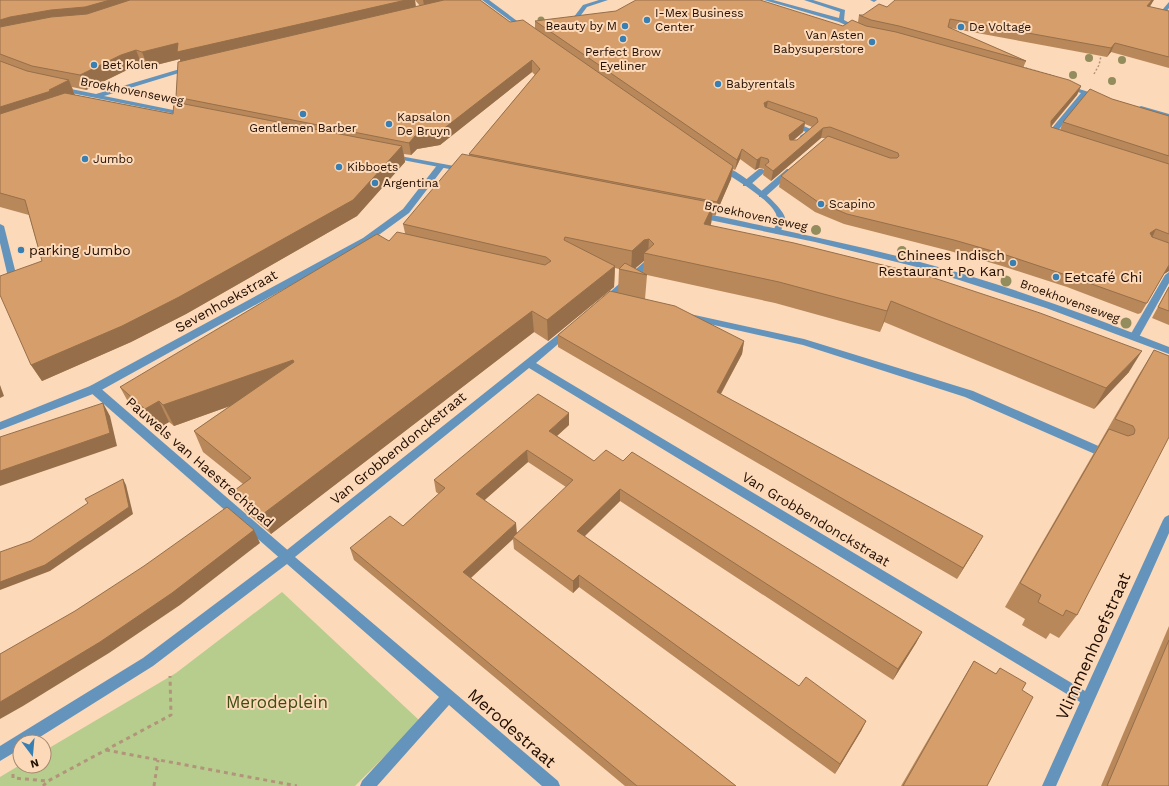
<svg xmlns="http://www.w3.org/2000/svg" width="1169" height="786" font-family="'Work Sans',sans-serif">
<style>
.green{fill:#b7cd8d}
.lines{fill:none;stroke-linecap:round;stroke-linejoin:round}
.path-far1{stroke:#b2947a;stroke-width:1.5;stroke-dasharray:2 2;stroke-linecap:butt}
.path{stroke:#b2947a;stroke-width:3;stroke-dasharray:4 4;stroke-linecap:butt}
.service{fill:#6494bb;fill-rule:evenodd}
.pedestrian{fill:#6494bb;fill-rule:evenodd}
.minor{fill:#6494bb;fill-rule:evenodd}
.tertiary{fill:#6494bb;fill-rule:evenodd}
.tree{fill:#938d5d}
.wall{fill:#b8885b;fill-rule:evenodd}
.shaded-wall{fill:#966f4a}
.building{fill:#d69e6a;stroke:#966f4a;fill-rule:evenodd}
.poi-dot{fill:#387fb3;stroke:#fcd9b9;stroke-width:1.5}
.labels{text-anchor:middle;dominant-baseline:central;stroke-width:4;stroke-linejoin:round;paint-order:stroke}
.far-poi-label{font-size:12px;fill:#220e00;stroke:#fcd9b9;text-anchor:start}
.far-street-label{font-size:12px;fill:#220e00;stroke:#fcd9b9}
.poi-label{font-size:14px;fill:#220e00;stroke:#fcd9b9;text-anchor:start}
.street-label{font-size:14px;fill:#220e00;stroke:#fcd9b9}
.near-street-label{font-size:17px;fill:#220e00;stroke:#fcd9b9}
.near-park-label{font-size:17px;fill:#3d4e12;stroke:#fcd9b9}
</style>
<rect width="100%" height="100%" fill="#fcd9b9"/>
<path class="green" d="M 282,592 L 420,721 L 355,786 L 0,786 L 0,777 L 20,765 L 44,766 L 44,751 L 176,673 Z"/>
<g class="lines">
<g class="path-far1">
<path d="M 1022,67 L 1054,76"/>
<path d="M 1094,74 L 1099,65 L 1101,56"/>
</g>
<g class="path">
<path d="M 106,750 L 297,786"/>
<path d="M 13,774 L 13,778 L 48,781 L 171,715 L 170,676"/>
<path d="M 43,786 L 48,781"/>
<path d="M 154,786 L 158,760"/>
</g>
<g class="service">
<path d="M 599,0 L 608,0 L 587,7 L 575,23 L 571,23 L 570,22 L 583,5 Z"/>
<path d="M 764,0 L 773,0 L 839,18 L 840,12 L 804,0 L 813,0 L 845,10 L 844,20 L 861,29 L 856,30 L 839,22 Z"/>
<path d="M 870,0 L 877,0 L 874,2 Z"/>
<path d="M 1169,2 L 1169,8 L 1164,15 L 1169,16 L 1169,20 L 1158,17 L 1158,15 Z"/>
<path d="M 1066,85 L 1102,96 L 1099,98 L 1087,95 L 1056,133 L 1061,136 L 1057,138 L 1047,134 L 1081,93 L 1064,88 L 1064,86 Z"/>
<path d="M 1141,106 L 1169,114 L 1169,118 L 1139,109 L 1139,107 Z"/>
<path d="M 789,122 L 795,122 L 815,131 L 806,140 L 800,140 L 800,136 L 806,132 L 789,126 Z"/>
<path d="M 759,169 L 762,169 L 766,171 L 749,186 L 743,186 L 743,182 Z"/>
<path d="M 787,169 L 790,169 L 794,171 L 765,197 L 759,197 L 759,193 Z"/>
<path d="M 0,224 L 4,226 L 17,278 L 16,280 L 0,286 L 0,280 L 8,277 L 0,243 Z"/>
<path d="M 1169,272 L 1169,283 L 1139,337 L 1137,339 L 1131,339 L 1129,337 L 1165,275 Z"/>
<path d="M 690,314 L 804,339 L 973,391 L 1112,452 L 1113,455 L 1112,458 L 1104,458 L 965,397 L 803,345 L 687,319 L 685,317 L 687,315 Z"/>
</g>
<path class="pedestrian" d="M 94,385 L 98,386 L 291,553 L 293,557 L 291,561 L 287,562 L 283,561 L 90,392 L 89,389 L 90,386 Z"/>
<g class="minor">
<path d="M 482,0 L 489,0 L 528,29 L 523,30 Z"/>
<path d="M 438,164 L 444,164 L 445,166 L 409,213 L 369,242 L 98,392 L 0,430 L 0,422 L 90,386 L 363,238 L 403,209 Z"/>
<path d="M 719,165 C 731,163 783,205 785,218 L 780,234 L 777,234 L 773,232 C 775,227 778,220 776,214 C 770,199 733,178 719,169 Z"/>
<path d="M 647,261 L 651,264 L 650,266 L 608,303 L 602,303 L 600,301 L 602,299 L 644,262 Z"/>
<path d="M 568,328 L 573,331 L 571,333 L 536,363 L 1085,691 L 1163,520 L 1165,517 L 1169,515 L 1169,533 L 1056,786 L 1042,786 L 1080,702 L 529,368 L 295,557 L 558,781 L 560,786 L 542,786 L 449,705 L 377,786 L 360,786 L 362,781 L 439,697 L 287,564 L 153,666 L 32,742 L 20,742 L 20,749 L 0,761 L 0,746 L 143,658 L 283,553 L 565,329 Z"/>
</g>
<g class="tertiary">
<path d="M 190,66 L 192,67 L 192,69 L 104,96 L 188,113 L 188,115 L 186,116 L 61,91 L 58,89 L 61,87 L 96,94 Z"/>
<path d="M 389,154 L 465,168 L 469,170 L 465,172 L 392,158 L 389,158 Z"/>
<path d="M 697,214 C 707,212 756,225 769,227 C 823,239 877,250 931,265 C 1012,287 1091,316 1169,347 L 1169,354 L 1046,308 L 925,269 L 815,242 L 700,218 L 697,218 Z"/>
</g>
</g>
<g class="tree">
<circle cx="541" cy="20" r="3.5"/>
<circle cx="1089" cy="58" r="4"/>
<circle cx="1122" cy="60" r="4"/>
<circle cx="1073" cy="75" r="4"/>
<circle cx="1112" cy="81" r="4"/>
<circle cx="816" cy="230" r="5"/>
<circle cx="902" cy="251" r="5"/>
<circle cx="1006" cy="281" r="5.5"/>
<circle cx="1126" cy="323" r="5.5"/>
</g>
<g class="wall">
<path d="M 0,0 L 415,0 L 416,7 L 420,6 L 415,0 L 480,0 L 510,22 L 535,28 L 535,21 L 843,26 L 858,22 L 859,15 L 863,15 L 887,7 L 1152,3 L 1150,7 L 1169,11 L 1169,68 L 1111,52 L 1107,57 L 950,28 L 1026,61 L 1023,68 L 1081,86 L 1077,95 L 1051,127 L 1060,130 L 1063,122 L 1112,99 L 1169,116 L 1169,271 L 1164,274 L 1141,313 L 1138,314 L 1067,287 L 1002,266 L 950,251 L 844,224 L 815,212 L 779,187 L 781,176 L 826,138 L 821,138 L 771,181 L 763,175 L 764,169 L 759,168 L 755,170 L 740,159 L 735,170 L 733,169 L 731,179 L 715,216 L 712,215 L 711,224 L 710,226 L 1129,372 L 1094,409 L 884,322 L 880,332 L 775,303 L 647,275 L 645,299 L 744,341 L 742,354 L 721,394 L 976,548 L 957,579 L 558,347 L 558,335 L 618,293 L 619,269 L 615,268 L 614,287 L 548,341 L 534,332 L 271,534 L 245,511 L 235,490 L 243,484 L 203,452 L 194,431 L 230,406 L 174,426 L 169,422 L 156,430 L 132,409 L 120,387 L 389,241 L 405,233 L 403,224 L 469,155 L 469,154 L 535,75 L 532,72 L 440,145 L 417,149 L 411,155 L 404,154 L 405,162 L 357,216 L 186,314 L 131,342 L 42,381 L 31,365 L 42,261 L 29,215 L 0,207 ZM 180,59 L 180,61 L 176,97 L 178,102 L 173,114 L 75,95 L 72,87 L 86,90 L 127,70 L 142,65 L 148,67 ZM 805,124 L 812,127 L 797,140 L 793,140 L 803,132 ZM 643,261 L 644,261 L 643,273 L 635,268 Z"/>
<path d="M 1169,286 L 1169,325 L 1152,318 Z"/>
<path d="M 1154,350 L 1169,356 L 1077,615 L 1059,638 L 1050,633 L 1046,639 L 1022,625 L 1025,619 L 1005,607 L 1099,444 L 1138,376 Z"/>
<path d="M 569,425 L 557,436 L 594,461 L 623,461 L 922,632 L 916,643 L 893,680 L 620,501 L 584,536 L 799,686 L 866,721 L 861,731 L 835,774 L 579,587 L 573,593 L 514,549 L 513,539 L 471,578 L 736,786 L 625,786 L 354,560 L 350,548 L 403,526 L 439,494 L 436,492 L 434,480 ZM 528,462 L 566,487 L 517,533 L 484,500 Z"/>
<path d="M 1169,626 L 1169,786 L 1101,786 Z"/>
<path d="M 974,661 L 996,674 L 1000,668 L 1022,690 L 987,786 L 901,786 L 966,674 Z"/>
</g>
<g class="shaded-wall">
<path d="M 110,0 L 154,0 L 0,36 L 0,20 L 10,17 Z"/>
<path d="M 406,0 L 415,0 L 416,12 L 182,67 L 180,59 L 148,67 L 142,52 L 178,43 Z"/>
<path d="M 423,0 L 466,0 L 425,10 Z"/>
<path d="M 1152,0 L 1154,0 L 1152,3 L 1142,15 L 1147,6 Z"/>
<path d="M 1115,43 L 1111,52 L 1107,57 L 1111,48 Z"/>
<path d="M 136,50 L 142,65 L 127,70 L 86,90 L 80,75 L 121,55 Z"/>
<path d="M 532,60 L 532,72 L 440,145 L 417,149 L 411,155 L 409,143 L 415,136 Z"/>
<path d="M 69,80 L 75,96 L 0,125 L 0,107 L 49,90 Z"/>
<path d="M 1081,86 L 1077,95 L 1047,131 L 1051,121 Z"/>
<path d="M 768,101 L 766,111 L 764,103 Z"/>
<path d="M 805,122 L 803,132 L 788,145 L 789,135 Z"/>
<path d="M 823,128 L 821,138 L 771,181 L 773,171 Z"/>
<path d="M 402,146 L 405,162 L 357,216 L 186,314 L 131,342 L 42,381 L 31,365 Z"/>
<path d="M 742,149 L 740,159 L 735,170 L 737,160 Z"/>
<path d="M 761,157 L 759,168 L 755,170 L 757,160 Z"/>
<path d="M 733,166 L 731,179 L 715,216 L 717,202 Z"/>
<path d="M 714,203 L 711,224 L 702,245 L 704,224 Z"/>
<path d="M 1156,229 L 1151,240 L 1150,233 Z"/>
<path d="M 649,239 L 648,254 L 644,253 L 644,261 L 631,272 L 632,251 L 644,240 Z"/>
<path d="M 1169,265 L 1169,271 L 1164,274 Z"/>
<path d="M 615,266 L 614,287 L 548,341 L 547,320 Z"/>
<path d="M 891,301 L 884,322 L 880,332 L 887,311 Z"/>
<path d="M 532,311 L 534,332 L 271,534 L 263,514 Z"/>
<path d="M 744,341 L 742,354 L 715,404 L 717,392 Z"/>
<path d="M 1142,351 L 1129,372 L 1094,409 L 1106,388 Z"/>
<path d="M 293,360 L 300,381 L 174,426 L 163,405 Z"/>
<path d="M 0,385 L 4,396 L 0,398 Z"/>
<path d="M 159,401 L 169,422 L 156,430 L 145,409 Z"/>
<path d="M 103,403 L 110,416 L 117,446 L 0,486 L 0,471 Z"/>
<path d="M 569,413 L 569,425 L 549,443 L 549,431 Z"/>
<path d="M 527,450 L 528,462 L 478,506 L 476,494 Z"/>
<path d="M 123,479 L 126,485 L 133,514 L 50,571 L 0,590 L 0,582 Z"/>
<path d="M 620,489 L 620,501 L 578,543 L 577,531 Z"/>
<path d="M 516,523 L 517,534 L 513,537 L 513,539 L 465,583 L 463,572 Z"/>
<path d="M 254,530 L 260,543 L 180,605 L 109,653 L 23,706 L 0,719 L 0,702 Z"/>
<path d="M 983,536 L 976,548 L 957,579 L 963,568 Z"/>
<path d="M 579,575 L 579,587 L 573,593 L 573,581 Z"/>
<path d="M 922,632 L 916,643 L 893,680 L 898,669 Z"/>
<path d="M 866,721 L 861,731 L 835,774 L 840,764 Z"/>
</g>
<g class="building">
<path d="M 0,0 L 110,0 L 85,7 L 51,10 L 10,17 L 0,20 Z"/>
<path d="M 130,0 L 406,0 L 177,52 L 178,43 L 142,52 L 136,50 L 121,55 L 80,75 L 32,66 L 0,54 L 0,27 L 51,17 L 87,14 Z"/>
<path d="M 444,0 L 480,0 L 510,22 L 523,20 L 733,166 L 717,202 L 469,154 L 540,69 L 532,60 L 438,133 L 415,136 L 409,143 L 176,97 L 178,62 Z"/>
<path d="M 636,0 L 760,0 L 843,26 L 852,20 L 866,26 L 896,32 L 1069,80 L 1081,86 L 1051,121 L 1051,127 L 1169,164 L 1169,234 L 1156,229 L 1150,233 L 1152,237 L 1169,243 L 1169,265 L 1147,303 L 1145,303 L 1072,277 L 1006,255 L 954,240 L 847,214 L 818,202 L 781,176 L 828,136 L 890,158 L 897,158 L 899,156 L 898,153 L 830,127 L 823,128 L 773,171 L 765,165 L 769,162 L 768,159 L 761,157 L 757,160 L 742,149 L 737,160 L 535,21 L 616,11 ZM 768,101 L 817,118 L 818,122 L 797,140 L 790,140 L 789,135 L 805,122 L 765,107 L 764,103 Z"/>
<path d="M 895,0 L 1152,0 L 1147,6 L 1169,11 L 1169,57 L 1115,43 L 1111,48 L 950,19 L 948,27 L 1026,61 L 899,26 L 871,20 L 859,15 L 863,15 L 879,4 L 887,7 Z"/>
<path d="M 0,61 L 27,71 L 69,80 L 49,90 L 51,91 L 0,107 Z"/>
<path d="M 1090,89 L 1112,99 L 1169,116 L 1169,156 L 1063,122 Z"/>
<path d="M 65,93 L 173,114 L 174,102 L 402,146 L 353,200 L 179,297 L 122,326 L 31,365 L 0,295 L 0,276 L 42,261 L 25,200 L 0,193 L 0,114 Z"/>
<path d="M 462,154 L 714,203 L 704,224 L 794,243 L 931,277 L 1040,313 L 1142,351 L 1106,388 L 891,301 L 887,311 L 779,282 L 644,253 L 654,244 L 649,239 L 644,240 L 632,251 L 565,237 L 564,240 L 615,266 L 547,320 L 532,311 L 263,514 L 235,490 L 251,478 L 194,431 L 294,362 L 293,360 L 163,405 L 159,401 L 145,409 L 120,387 L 377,234 L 389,241 L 397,232 L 545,265 L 551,261 L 546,257 L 403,224 Z"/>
<path d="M 625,263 L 647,275 L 619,269 Z"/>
<path d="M 1169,287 L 1169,311 L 1158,307 Z"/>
<path d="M 610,291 L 675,306 L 744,341 L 717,392 L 983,536 L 963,568 L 558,335 Z"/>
<path d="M 1154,350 L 1169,356 L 1169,437 L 1077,615 L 1066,610 L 1063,616 L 1038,602 L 1041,595 L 1020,583 L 1109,429 L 1128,436 L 1134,434 L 1135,430 L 1133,426 L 1115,419 Z"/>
<path d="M 538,394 L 569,413 L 549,431 L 594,461 L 606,450 L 623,461 L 632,452 L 922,632 L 898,669 L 620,489 L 577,531 L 799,686 L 806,677 L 866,721 L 840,764 L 579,575 L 573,581 L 513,537 L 573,480 L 527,450 L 476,494 L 516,523 L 463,572 L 736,786 L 637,786 L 350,548 L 390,516 L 403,526 L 445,488 L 434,480 Z"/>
<path d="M 103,403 L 110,433 L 0,471 L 0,437 Z"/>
<path d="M 123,479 L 129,507 L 45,565 L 0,582 L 0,552 L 31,541 L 88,503 L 85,499 Z"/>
<path d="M 227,507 L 254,530 L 172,593 L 100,642 L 12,695 L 0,702 L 0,654 L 75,611 L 144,566 Z"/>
<path d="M 1169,640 L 1169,786 L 1107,786 Z"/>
<path d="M 974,661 L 996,674 L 1000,668 L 1026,683 L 1022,690 L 1033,697 L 987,786 L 903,786 Z"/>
</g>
<g class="poi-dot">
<circle cx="647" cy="20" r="4"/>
<circle cx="625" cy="26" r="4"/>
<circle cx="961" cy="27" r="4"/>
<circle cx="623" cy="39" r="4"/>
<circle cx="872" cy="42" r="4"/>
<circle cx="94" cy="65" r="4"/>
<circle cx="718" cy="84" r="4"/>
<circle cx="303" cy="114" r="4"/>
<circle cx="389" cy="124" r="4"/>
<circle cx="85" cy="159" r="4"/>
<circle cx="339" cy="167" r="4"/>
<circle cx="375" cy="183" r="4"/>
<circle cx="821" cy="204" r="4"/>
<circle cx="21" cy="250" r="4"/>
<circle cx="1013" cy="263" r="4"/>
<circle cx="1056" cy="277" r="4"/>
</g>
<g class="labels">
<g class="far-poi-label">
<text x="655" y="13">I-Mex Business<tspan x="655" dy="14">Center</tspan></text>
<text x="617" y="26" text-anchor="end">Beauty by M</text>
<text x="969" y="27">De Voltage</text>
<text x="864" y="35" text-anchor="end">Van Asten<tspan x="864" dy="14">Babysuperstore</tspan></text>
<text x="623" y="52" text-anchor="middle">Perfect Brow<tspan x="623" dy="14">Eyeliner</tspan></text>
<text x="102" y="65">Bet Kolen</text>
<text x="726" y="84">Babyrentals</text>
<text x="397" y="117">Kapsalon<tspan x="397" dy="14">De Bruyn</tspan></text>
<text x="303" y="128" text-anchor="middle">Gentlemen Barber</text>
<text x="93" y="159">Jumbo</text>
<text x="347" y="167">Kibboets</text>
<text x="383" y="183">Argentina</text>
<text x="829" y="204">Scapino</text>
</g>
<g class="far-street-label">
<text transform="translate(132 91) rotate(11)">Broekhovenseweg</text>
<text transform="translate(756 216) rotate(12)">Broekhovenseweg</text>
<text transform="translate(1070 301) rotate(20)">Broekhovenseweg</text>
</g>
<g class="poi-label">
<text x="29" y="250">parking Jumbo</text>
<text x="1005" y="255" text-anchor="end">Chinees Indisch<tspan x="1005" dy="16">Restaurant Po Kan</tspan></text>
<text x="1064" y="277">Eetcafé Chi</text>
</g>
<g class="street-label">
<text transform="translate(226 301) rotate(-29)">Sevenhoekstraat</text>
<text transform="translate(398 448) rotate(-39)">Van Grobbendonckstraat</text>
<text transform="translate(200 462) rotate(41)">Pauwels van Haestrechtpad</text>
<text transform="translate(816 519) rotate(31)">Van Grobbendonckstraat</text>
</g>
<g class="near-street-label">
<text transform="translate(1093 646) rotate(-66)">Vlimmenhoefstraat</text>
<text transform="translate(512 728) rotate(41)">Merodestraat</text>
</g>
<g class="near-park-label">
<text x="277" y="702">Merodeplein</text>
</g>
</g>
<g transform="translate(32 754) rotate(164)"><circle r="19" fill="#fcd9b9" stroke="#a5886f"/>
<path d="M0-3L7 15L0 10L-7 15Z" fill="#387fb3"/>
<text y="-6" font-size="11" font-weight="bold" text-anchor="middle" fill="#220e00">N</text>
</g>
</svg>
